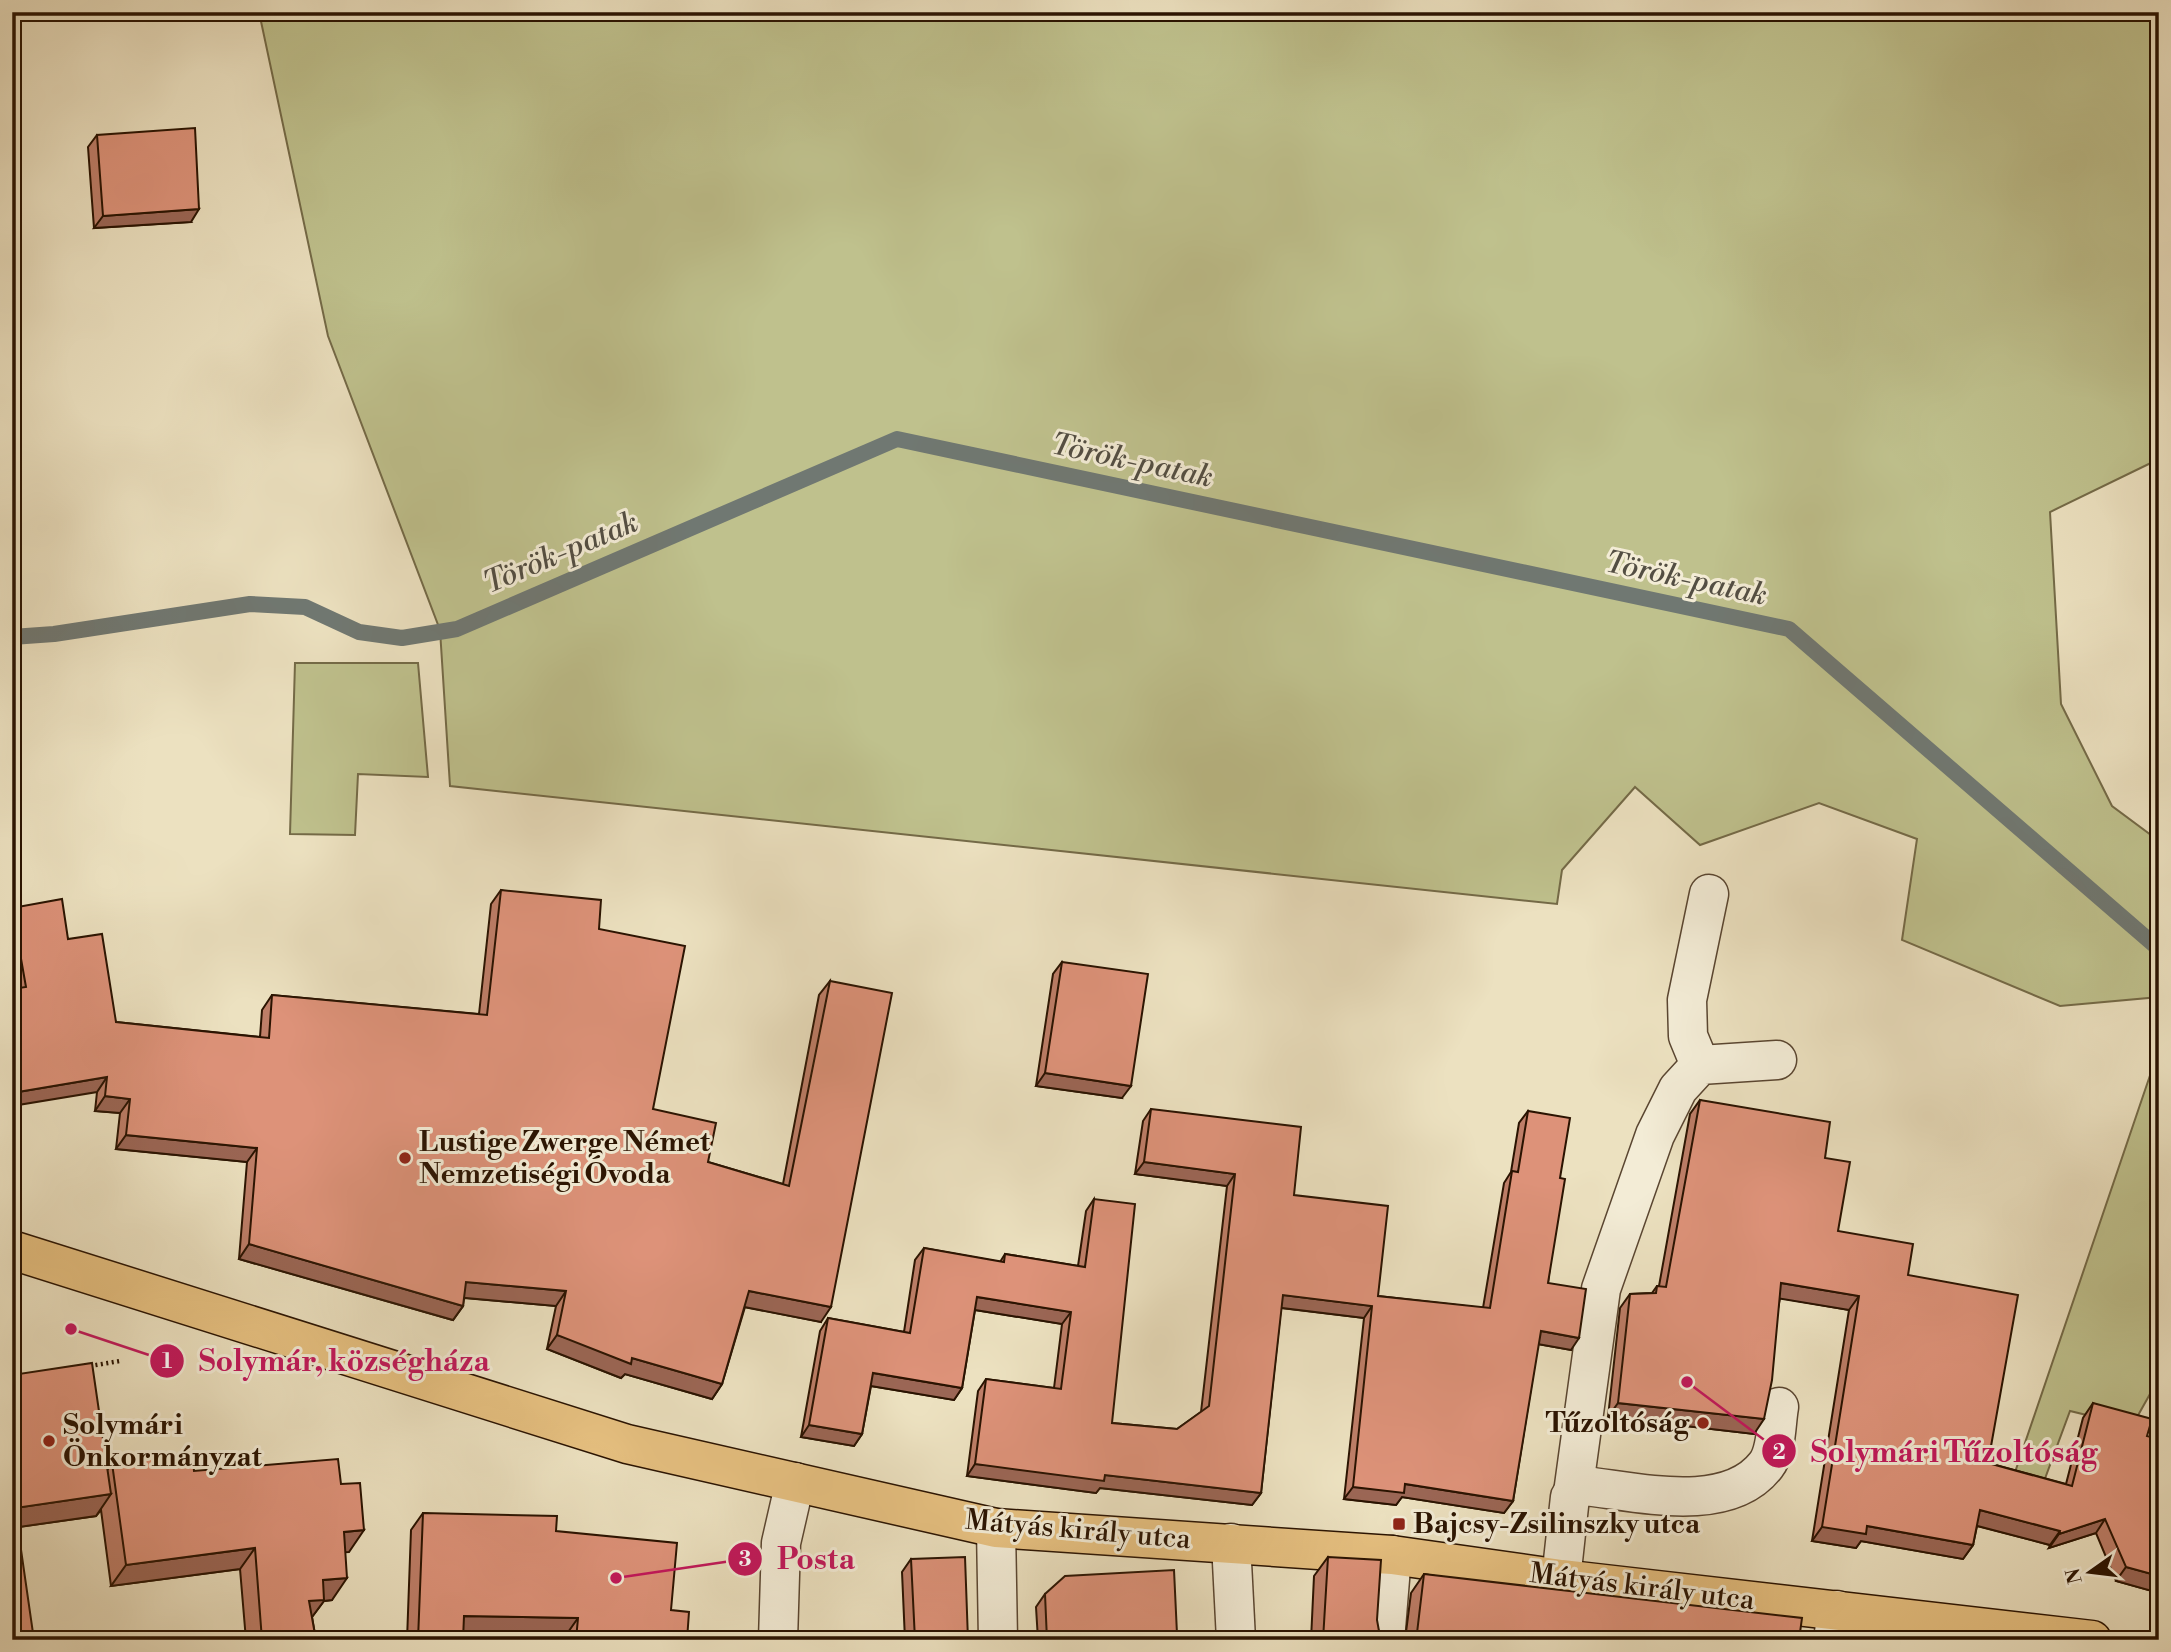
<svg xmlns="http://www.w3.org/2000/svg" width="2171" height="1652" font-family="'Libre Bodoni',serif">
<style>
.green{fill:#bfc18d;stroke:#746a47;stroke-width:2}
.lines{fill:none;stroke-linecap:round;stroke-linejoin:round}
.stream{stroke:#707872;stroke-width:16}
.minor-casing{stroke:#5a4631;stroke-width:41}
.major-casing{stroke:#2a1301;stroke-width:41}
.path{stroke:#2a1301;stroke-width:4.5;stroke-dasharray:2 3.5;stroke-linecap:butt}
.minor{stroke:#f3ecd6;stroke-width:38}
.major{stroke:#e6c080;stroke-width:38}
.wall{fill:#be7e68;stroke:#2a1301;stroke-width:2}
.shaded-wall{fill:#9b6655;stroke:#2a1301;stroke-width:2}
.building{fill:#dd9279;stroke:#2a1301;stroke-width:2}
.poi-dot{fill:#8f2418;stroke:#f3ecd6;stroke-width:2.5}
.labels{text-anchor:middle;dominant-baseline:central;stroke-width:6;stroke-linejoin:round;paint-order:stroke}
.poi-label{font-size:28px;font-weight:bold;fill:#2a1301;stroke:#f3ecd6;text-anchor:start}
.street-label{font-size:28px;fill:#2a1301;stroke:#f3ecd6}
.water-label{font-size:30px;font-style:italic;fill:#534e43;stroke:#f3ecd6}
.leader{fill:none;stroke:#c2185b;stroke-width:2.5}
.callout-dot{fill:#c2185b;stroke:#f3ecd6;stroke-width:2.5}
.mark-label{font-size:21px;text-anchor:middle;font-weight:bold;fill:#fff}
.callout-label{font-size:30px;text-anchor:middle;font-weight:bold;fill:#c2185b;stroke:#f3ecd6;stroke-width:6;stroke-linejoin:round;paint-order:stroke}
</style>
<rect width="100%" height="100%" fill="#ece1c0"/>
<filter id="stains"><feTurbulence type="fractalNoise" baseFrequency=".00286" numOctaves="4"/><feColorMatrix values="0 0 0 0 .2 0 0 0 0 .09 0 0 0 0 .02 0 0 0 .5 -.17"/></filter>
<radialGradient id="worn" r=".72"><stop offset=".6" stop-color="#630" stop-opacity="0"/><stop offset="1" stop-color="#630" stop-opacity=".3"/></radialGradient>
<g class="green">
<path d="M 259,12 L 2159,12 L 2159,459 L 2050,512 L 2061,704 L 2112,806 L 2159,841 L 2159,997 L 2060,1006 L 1902,940 L 1917,839 L 1819,803 L 1700,845 L 1635,787 L 1562,870 L 1557,904 L 450,786 L 440,630 L 328,336 Z"/>
<path d="M 295,663 L 418,663 L 428,777 L 358,774 L 355,835 L 290,834 Z"/>
<path d="M 2159,1049 L 2159,1378 L 2132,1426 L 2070,1411 L 2040,1492 L 2011,1484 Z"/>
</g>
<g class="lines">
<path class="stream" d="M 12,637 L 54,634 L 250,604 L 305,607 L 359,632 L 402,638 L 457,629 L 897,439 L 1789,629 L 2159,949"/>
<defs>
<g id="minor">
<path d="M 1700,1065 L 1688,1036 L 1687,1000 L 1709,894"/>
<path d="M 1573,1493 L 1601,1289 L 1655,1135 L 1678,1089 L 1700,1065 L 1777,1060"/>
<path d="M 996,1528 L 998,1640"/>
<path d="M 1231,1543 L 1236,1640"/>
<path d="M 1561,1579 L 1570,1497 L 1576,1489 L 1585,1486 C 1638,1492 1728,1515 1766,1465 C 1777,1451 1776,1423 1779,1407"/>
<path d="M 778,1640 L 781,1543 L 795,1482"/>
<path d="M 1385,1640 L 1392,1555"/>
<path d="M 1833,1640 L 1837,1610"/>
</g>
<path id="major" d="M 12,1250 L 627,1444 L 996,1528 L 1392,1555 L 1561,1579 L 2092,1640"/>
</defs>
<use href="#minor" class="minor-casing"/>
<use href="#major" class="major-casing"/>
<path class="path" d="M 90,1366 L 120,1361"/>
<use href="#minor" class="minor"/>
<use href="#major" class="major"/>
</g>
<g class="wall">
<path d="M 97,135 L 191,222 L 94,228 L 88,147 Z"/>
<path d="M 501,890 L 599,929 L 653,1109 L 708,1162 L 783,1184 L 819,995 L 830,981 L 821,1322 L 745,1307 L 722,1384 L 712,1399 L 625,1374 L 621,1378 L 547,1349 L 556,1306 L 464,1298 L 463,1306 L 453,1320 L 239,1259 L 247,1162 L 116,1149 L 120,1113 L 95,1111 L 97,1092 L 13,989 L 12,981 L 12,908 L 68,939 L 116,1022 L 260,1037 L 262,1010 L 272,995 L 479,1014 L 491,904 Z"/>
<path d="M 1062,962 L 1122,1098 L 1036,1086 L 1053,974 Z"/>
<path d="M 1700,1100 L 1825,1158 L 1838,1231 L 1908,1275 L 1988,1463 L 2066,1484 L 2083,1418 L 2093,1403 L 2147,1436 L 2159,1593 L 2116,1581 L 2096,1533 L 2049,1548 L 2050,1545 L 1977,1526 L 1973,1545 L 1963,1559 L 1861,1541 L 1856,1548 L 1812,1541 L 1849,1310 L 1780,1298 L 1754,1434 L 1608,1417 L 1620,1308 L 1630,1294 L 1652,1293 L 1657,1286 L 1659,1286 L 1690,1114 Z"/>
<path d="M 1151,1109 L 1294,1195 L 1378,1296 L 1483,1308 L 1504,1183 L 1511,1172 L 1519,1123 L 1528,1111 L 1560,1178 L 1548,1283 L 1571,1350 L 1538,1344 L 1513,1501 L 1504,1513 L 1402,1497 L 1396,1505 L 1344,1499 L 1364,1318 L 1281,1308 L 1261,1493 L 1252,1505 L 1100,1488 L 1096,1493 L 967,1476 L 978,1391 L 986,1379 L 1054,1388 L 1062,1324 L 975,1310 L 962,1388 L 954,1400 L 871,1386 L 862,1434 L 854,1446 L 801,1437 L 820,1331 L 828,1318 L 904,1332 L 915,1260 L 924,1248 L 1000,1262 L 1005,1254 L 1078,1266 L 1086,1211 L 1094,1199 L 1112,1423 L 1177,1429 L 1201,1412 L 1227,1186 L 1135,1174 L 1143,1121 Z"/>
<path d="M 12,1375 L 108,1469 L 112,1463 L 194,1471 L 349,1552 L 345,1552 L 332,1600 L 324,1601 L 312,1617 L 316,1640 L 246,1640 L 240,1569 L 111,1586 L 101,1510 L 96,1516 L 18,1527 L 12,1640 Z"/>
<path d="M 423,1513 L 556,1531 L 671,1610 L 687,1640 L 565,1640 L 566,1635 L 463,1633 L 463,1640 L 407,1640 L 411,1530 Z"/>
<path d="M 1328,1557 L 1379,1631 L 1385,1639 L 1388,1640 L 1311,1640 L 1314,1576 Z"/>
<path d="M 911,1559 L 968,1640 L 905,1640 L 902,1572 Z"/>
<path d="M 1424,1574 L 1799,1640 L 1405,1640 L 1411,1593 Z"/>
<path d="M 1045,1594 L 1177,1634 L 1173,1640 L 1038,1640 L 1036,1607 Z"/>
</g>
<g class="shaded-wall">
<path d="M 199,209 L 191,222 L 94,228 L 103,216 Z"/>
<path d="M 1045,1073 L 1131,1086 L 1122,1098 L 1036,1086 Z"/>
<path d="M 107,1077 L 97,1092 L 12,1106 L 12,1093 Z"/>
<path d="M 105,1096 L 130,1099 L 120,1113 L 95,1111 Z"/>
<path d="M 126,1135 L 257,1148 L 247,1162 L 116,1149 Z"/>
<path d="M 1144,1162 L 1235,1174 L 1227,1186 L 1135,1174 Z"/>
<path d="M 249,1244 L 463,1306 L 453,1320 L 239,1259 Z"/>
<path d="M 466,1282 L 566,1291 L 556,1306 L 455,1297 Z"/>
<path d="M 1781,1283 L 1859,1296 L 1849,1310 L 1771,1297 Z"/>
<path d="M 749,1291 L 831,1307 L 821,1322 L 739,1306 Z"/>
<path d="M 1283,1295 L 1372,1306 L 1364,1318 L 1274,1307 Z"/>
<path d="M 977,1297 L 1071,1312 L 1062,1324 L 969,1309 Z"/>
<path d="M 1541,1331 L 1579,1338 L 1571,1350 L 1532,1343 Z"/>
<path d="M 557,1335 L 632,1358 L 722,1384 L 712,1399 L 625,1374 L 621,1378 L 547,1349 Z"/>
<path d="M 873,1373 L 962,1388 L 954,1400 L 865,1385 Z"/>
<path d="M 1618,1403 L 1764,1419 L 1754,1434 L 1608,1417 Z"/>
<path d="M 809,1425 L 862,1434 L 854,1446 L 801,1437 Z"/>
<path d="M 975,1464 L 1105,1475 L 1261,1493 L 1252,1505 L 1100,1488 L 1096,1493 L 967,1476 Z"/>
<path d="M 1405,1484 L 1513,1501 L 1504,1513 L 1402,1497 L 1396,1505 L 1344,1499 L 1353,1487 Z"/>
<path d="M 111,1494 L 96,1516 L 12,1528 L 15,1508 Z"/>
<path d="M 1980,1510 L 2060,1531 L 2050,1545 L 1970,1524 Z"/>
<path d="M 2105,1519 L 2096,1533 L 2049,1548 L 2059,1534 Z"/>
<path d="M 1867,1526 L 1973,1545 L 1963,1559 L 1861,1541 L 1856,1548 L 1812,1541 L 1822,1527 Z"/>
<path d="M 364,1530 L 349,1552 L 329,1553 L 344,1532 Z"/>
<path d="M 255,1548 L 240,1569 L 111,1586 L 126,1565 Z"/>
<path d="M 2126,1567 L 2159,1576 L 2159,1593 L 2116,1581 Z"/>
<path d="M 347,1578 L 332,1600 L 324,1601 L 309,1621 L 294,1622 L 323,1580 Z"/>
<path d="M 464,1616 L 578,1618 L 566,1635 L 452,1633 Z"/>
<path d="M 1177,1634 L 1173,1640 L 1096,1640 L 1098,1637 Z"/>
</g>
<g class="building">
<path d="M 195,128 L 199,209 L 103,216 L 97,135 Z"/>
<path d="M 12,770 L 17,795 L 12,796 Z"/>
<path d="M 501,890 L 601,900 L 599,929 L 685,946 L 653,1109 L 716,1123 L 708,1162 L 789,1186 L 830,981 L 892,993 L 831,1307 L 749,1291 L 722,1384 L 632,1358 L 631,1364 L 557,1335 L 566,1291 L 466,1282 L 463,1306 L 249,1244 L 257,1148 L 126,1135 L 130,1099 L 105,1096 L 107,1077 L 12,1093 L 12,989 L 26,987 L 12,908 L 62,899 L 68,939 L 102,934 L 116,1022 L 269,1038 L 272,995 L 487,1015 Z"/>
<path d="M 1062,962 L 1148,974 L 1131,1086 L 1045,1073 Z"/>
<path d="M 1700,1100 L 1830,1122 L 1825,1158 L 1850,1162 L 1838,1231 L 1913,1244 L 1908,1275 L 2018,1295 L 1988,1463 L 2072,1486 L 2093,1403 L 2152,1419 L 2147,1436 L 2159,1439 L 2159,1576 L 2126,1567 L 2105,1519 L 2059,1534 L 2060,1531 L 1980,1510 L 1973,1545 L 1867,1526 L 1866,1534 L 1822,1527 L 1859,1296 L 1781,1283 L 1772,1380 L 1764,1419 L 1618,1403 L 1630,1294 L 1656,1293 L 1657,1286 L 1666,1287 Z"/>
<path d="M 1151,1109 L 1301,1127 L 1294,1195 L 1388,1206 L 1378,1296 L 1490,1308 L 1512,1171 L 1518,1172 L 1528,1111 L 1570,1118 L 1560,1178 L 1565,1179 L 1548,1283 L 1586,1289 L 1579,1338 L 1541,1331 L 1513,1501 L 1405,1484 L 1404,1493 L 1353,1487 L 1372,1306 L 1283,1295 L 1261,1493 L 1105,1475 L 1104,1481 L 975,1464 L 986,1379 L 1061,1389 L 1071,1312 L 977,1297 L 962,1388 L 873,1373 L 862,1434 L 809,1425 L 828,1318 L 910,1333 L 924,1248 L 1004,1262 L 1005,1254 L 1085,1267 L 1094,1199 L 1135,1204 L 1112,1423 L 1177,1429 L 1209,1406 L 1235,1174 L 1144,1162 Z"/>
<path d="M 92,1363 L 111,1494 L 15,1508 L 34,1640 L 12,1640 L 12,1375 Z"/>
<path d="M 192,1452 L 194,1471 L 338,1459 L 341,1484 L 360,1483 L 364,1530 L 344,1532 L 347,1578 L 323,1580 L 324,1600 L 309,1601 L 316,1640 L 262,1640 L 255,1548 L 126,1565 L 112,1463 Z"/>
<path d="M 423,1513 L 557,1516 L 556,1531 L 677,1543 L 671,1610 L 689,1612 L 687,1640 L 576,1640 L 578,1618 L 464,1616 L 463,1640 L 418,1640 Z"/>
<path d="M 965,1557 L 968,1640 L 915,1640 L 911,1559 Z"/>
<path d="M 1328,1557 L 1381,1560 L 1377,1620 L 1379,1631 L 1385,1639 L 1388,1640 L 1323,1640 Z"/>
<path d="M 1174,1570 L 1177,1634 L 1098,1637 L 1098,1640 L 1047,1640 L 1045,1594 L 1065,1576 Z"/>
<path d="M 1424,1574 L 1802,1618 L 1799,1640 L 1409,1640 L 1417,1633 Z"/>
<path d="M 1932,1633 L 2007,1639 L 2007,1640 L 1932,1640 Z"/>
</g>
<g class="poi-dot">
<circle cx="405" cy="1158" r="7"/>
<circle cx="1703" cy="1423" r="7"/>
<circle cx="49" cy="1441" r="7"/>
<rect x="1392" y="1517" width="14" height="14" rx="3.5"/>
</g>
<g class="labels">
<g class="poi-label">
<text x="419" y="1142">Lustige Zwerge Német<tspan x="419" dy="32">Nemzetiségi Óvoda</tspan></text>
<text x="1689" y="1423" text-anchor="end">Tűzoltóság</text>
<text x="63" y="1425">Solymári<tspan x="63" dy="32">Önkormányzat</tspan></text>
<text x="1413" y="1524">Bajcsy-Zsilinszky utca</text>
</g>
<g class="street-label">
<text transform="translate(1078 1530) rotate(5)">Mátyás király utca</text>
<text transform="translate(1642 1587) rotate(7)">Mátyás király utca</text>
</g>
<g class="water-label">
<text transform="translate(1132 461) rotate(12)">Török-patak</text>
<text transform="translate(561 553) rotate(-23)">Török-patak</text>
<text transform="translate(1686 579) rotate(12)">Török-patak</text>
</g>
</g>
<path class="leader" d="M71 1329L167 1361M1687 1382L1779 1451M616 1578L745 1559"/>
<g class="callout-dot">
<circle cx="71" cy="1329" r="7"/>
<circle cx="1687" cy="1382" r="7"/>
<circle cx="616" cy="1578" r="7"/>
<circle cx="167" cy="1361" r="18"/>
<circle cx="1779" cy="1451" r="18"/>
<circle cx="745" cy="1559" r="18"/>
</g>
<g class="mark-label">
<text x="167" y="1368">1</text>
<text x="1779" y="1459">2</text>
<text x="745" y="1566">3</text>
</g>
<g class="callout-label">
<text x="344" y="1371">Solymár, községháza</text>
<text x="1954" y="1462">Solymári Tűzoltóság</text>
<text x="816" y="1569">Posta</text>
</g>
<rect width="2171" height="1652" fill="none" stroke="#ece1c0" stroke-width="42"/>
<rect x="14" y="14" width="2143" height="1624" fill="none" stroke="#2a1301" stroke-width="3.5"/>
<rect x="21" y="21" width="2129" height="1610" fill="none" stroke="#2a1301" stroke-width="2"/>
<g transform="translate(2090 1572) rotate(256)" stroke="#f3ecd6" stroke-width="5" paint-order="stroke">
<path d="M0-5L12 26L0 18L-12 26Z" fill="#2a1301"/>
<text y="-10" font-size="19" font-weight="bold" text-anchor="middle" fill="#2a1301">N</text>
</g>
<rect width="100%" height="100%" filter="url(#stains)"/>
<rect width="100%" height="100%" fill="url(#worn)"/>
</svg>
